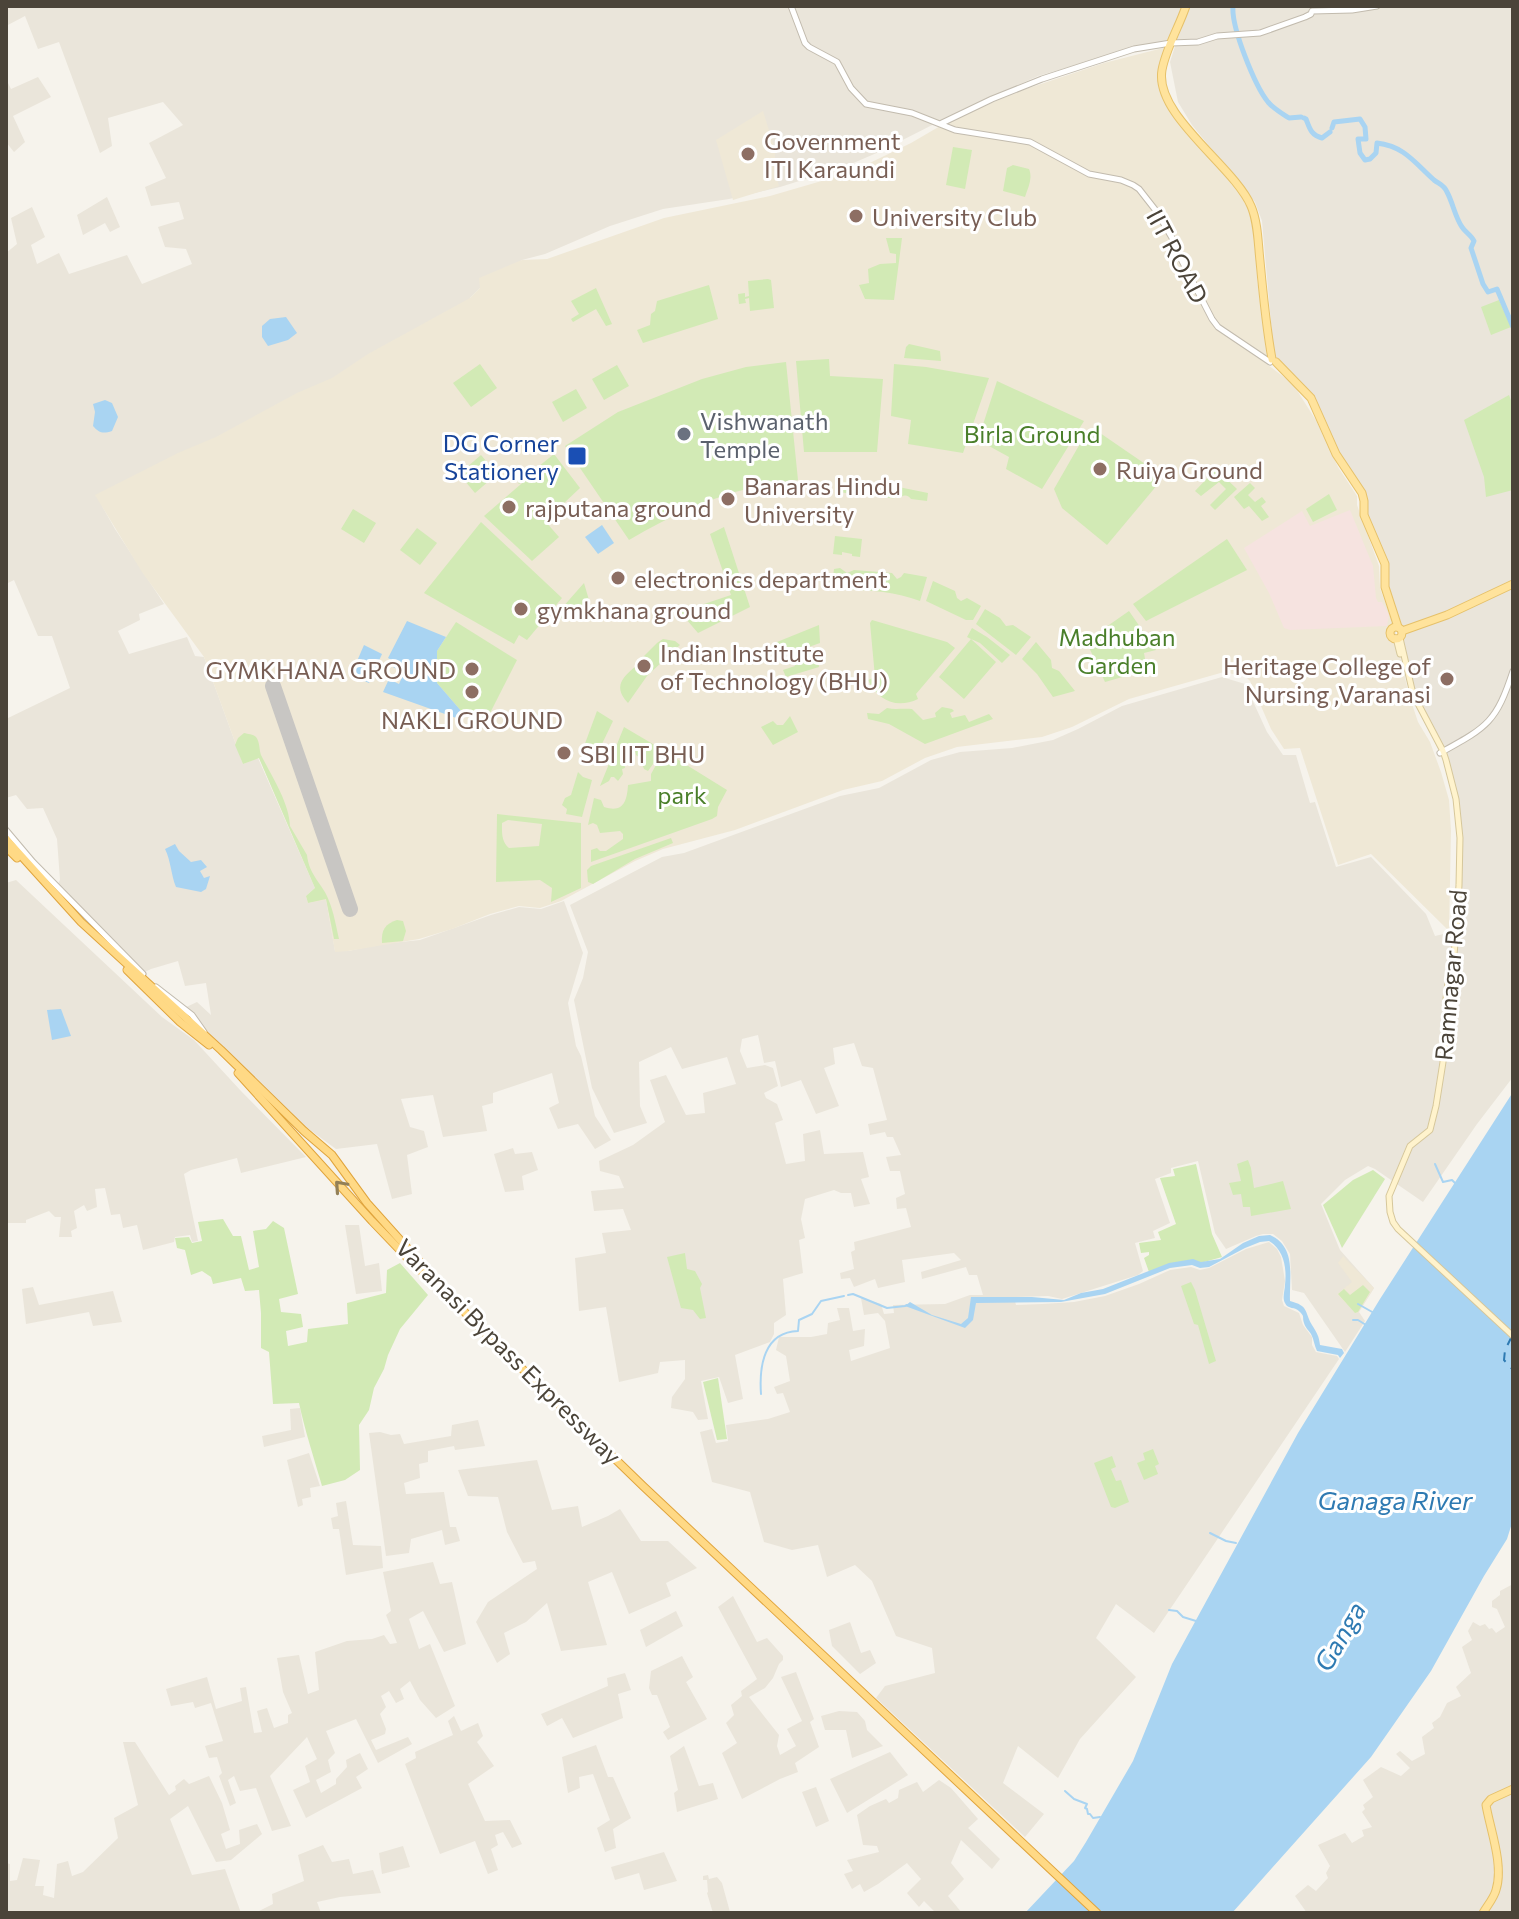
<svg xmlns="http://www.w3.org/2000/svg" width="1519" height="1919" font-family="Commissioner,sans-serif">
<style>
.residential{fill:#eae5da}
.education{fill:#efe8d6}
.medical{fill:#f6e3e0}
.green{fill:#d2eab5;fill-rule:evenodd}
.water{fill:#a9d4f2}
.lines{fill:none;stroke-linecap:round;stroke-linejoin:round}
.stream{stroke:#a9d4f2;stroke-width:2}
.river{stroke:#a9d4f2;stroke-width:5}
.ferry{stroke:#2e7ab2;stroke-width:2;stroke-dasharray:10 8;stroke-linecap:butt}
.runway{stroke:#c8c6c3;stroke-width:16}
.tertiary-casing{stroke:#c2bbae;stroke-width:7}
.secondary-casing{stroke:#d6c79b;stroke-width:7}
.primary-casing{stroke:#e6c16a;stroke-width:9}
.trunk-casing{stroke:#e0a43c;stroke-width:9}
.tertiary{stroke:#fff;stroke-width:5}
.secondary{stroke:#fff3cd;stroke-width:5}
.primary{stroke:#ffe39c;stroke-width:7}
.trunk{stroke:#ffd985;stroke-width:7}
.oneway{stroke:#938057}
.education-dot{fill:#8d6e63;stroke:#fff;stroke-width:3}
.worship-dot{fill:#6b7280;stroke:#fff;stroke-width:3}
.transit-dot{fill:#1a4fb4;stroke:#fff;stroke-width:3}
.labels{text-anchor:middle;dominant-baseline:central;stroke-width:6;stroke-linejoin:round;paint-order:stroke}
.education-label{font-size:24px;fill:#785e54;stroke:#fff;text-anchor:start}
.street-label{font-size:24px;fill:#4b4439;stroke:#fff}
.worship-label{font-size:24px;fill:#5b616d;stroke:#fff;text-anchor:start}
.park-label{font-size:24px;fill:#4a7f2a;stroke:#fff}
.transit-label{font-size:24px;fill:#164399;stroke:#fff;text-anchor:end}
.water-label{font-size:26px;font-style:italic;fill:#2e7ab2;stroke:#fff}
</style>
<rect width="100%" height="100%" fill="#f6f3ec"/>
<g class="residential">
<path d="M 6,6 L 1513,6 L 1513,1077 L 1477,1124 L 1423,1202 L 1375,1169 L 1368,1166 L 1345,1180 L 1321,1204 L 1340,1250 L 1374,1288 L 1359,1312 L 1365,1321 L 1345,1352 L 1304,1293 L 1292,1290 L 1290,1254 L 1282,1241 L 1273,1234 L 1263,1234 L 1256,1236 L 1226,1249 L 1215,1233 L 1198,1161 L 1171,1168 L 1171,1173 L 1155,1179 L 1170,1223 L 1153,1231 L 1155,1238 L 1135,1243 L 1143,1271 L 1138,1275 L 1062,1299 L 1048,1296 L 1014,1297 L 1016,1305 L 1042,1304 L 1074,1302 L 1105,1296 L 1139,1284 L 1170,1270 L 1191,1267 L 1200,1270 L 1209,1268 L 1246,1249 L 1269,1242 L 1277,1249 L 1281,1257 L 1285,1281 L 1282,1300 L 1284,1306 L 1299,1313 L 1303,1325 L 1312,1337 L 1312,1345 L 1316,1352 L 1337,1356 L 1339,1359 L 1154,1633 L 1116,1604 L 1096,1638 L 1136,1677 L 1080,1739 L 1058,1778 L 1018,1746 L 1003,1783 L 1044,1814 L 1025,1837 L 876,1698 L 885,1686 L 935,1673 L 932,1648 L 896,1636 L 872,1581 L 855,1565 L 827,1577 L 818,1545 L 792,1550 L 764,1542 L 750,1492 L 712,1482 L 700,1432 L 712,1429 L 716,1443 L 728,1441 L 726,1425 L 768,1419 L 790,1412 L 783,1393 L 777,1394 L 774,1387 L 790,1381 L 786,1356 L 776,1350 L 779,1337 L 811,1337 L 827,1334 L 828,1323 L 840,1320 L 837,1308 L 849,1308 L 853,1331 L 865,1329 L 864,1346 L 849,1350 L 851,1361 L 890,1348 L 885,1321 L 878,1313 L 864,1315 L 861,1298 L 881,1304 L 884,1314 L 894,1313 L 893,1305 L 945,1304 L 970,1295 L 983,1295 L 977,1275 L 969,1275 L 966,1267 L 922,1279 L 921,1272 L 961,1260 L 954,1253 L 902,1260 L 905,1282 L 878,1288 L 875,1279 L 854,1287 L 850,1278 L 841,1279 L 840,1273 L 854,1269 L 851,1252 L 855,1250 L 854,1242 L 911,1227 L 906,1208 L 897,1209 L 896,1198 L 905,1194 L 900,1171 L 890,1171 L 886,1157 L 901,1155 L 893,1137 L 887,1137 L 885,1132 L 870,1135 L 868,1124 L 887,1120 L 873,1068 L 862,1066 L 854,1043 L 833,1048 L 835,1064 L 824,1068 L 839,1106 L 816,1114 L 801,1080 L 781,1087 L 775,1061 L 764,1063 L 758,1035 L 742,1039 L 740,1051 L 747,1068 L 765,1065 L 773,1068 L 778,1086 L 764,1093 L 766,1098 L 777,1104 L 783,1120 L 775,1123 L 786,1164 L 805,1161 L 803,1134 L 820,1130 L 824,1154 L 863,1152 L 869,1177 L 861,1179 L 870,1204 L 854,1207 L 851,1193 L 841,1193 L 834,1190 L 805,1199 L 801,1219 L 805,1238 L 799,1240 L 803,1273 L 783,1279 L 786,1315 L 774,1323 L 774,1334 L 770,1342 L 735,1355 L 743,1399 L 728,1403 L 719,1377 L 701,1381 L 708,1419 L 698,1420 L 693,1412 L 671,1408 L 672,1397 L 685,1379 L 685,1360 L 660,1362 L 658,1373 L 619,1382 L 606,1307 L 579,1311 L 575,1258 L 606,1253 L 602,1233 L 631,1230 L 623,1209 L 594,1211 L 591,1191 L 624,1188 L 619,1176 L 600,1171 L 599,1161 L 633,1145 L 665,1122 L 650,1080 L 666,1075 L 686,1115 L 705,1113 L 703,1093 L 736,1084 L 727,1057 L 682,1069 L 671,1047 L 639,1062 L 640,1106 L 647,1123 L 614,1133 L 592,1088 L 574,1000 L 583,978 L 588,952 L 570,905 L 662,857 L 684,853 L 840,796 L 879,788 L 931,760 L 960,752 L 1012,748 L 1053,740 L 1078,729 L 1122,706 L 1222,677 L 1245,684 L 1267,732 L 1283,755 L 1296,755 L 1310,803 L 1315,802 L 1336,867 L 1371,857 L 1426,914 L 1435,936 L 1456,931 L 1462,867 L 1459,801 L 1441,746 L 1413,689 L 1399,627 L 1386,591 L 1387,568 L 1364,513 L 1364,497 L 1346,469 L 1316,403 L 1293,375 L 1274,357 L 1262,221 L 1255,202 L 1192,125 L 1178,102 L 1170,62 L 1177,40 L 1148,44 L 1038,76 L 944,119 L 879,152 L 844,167 L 780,187 L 729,199 L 663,209 L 610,226 L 545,254 L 522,260 L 480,288 L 470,298 L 485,346 L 102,506 L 115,529 L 164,604 L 139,614 L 140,620 L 118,631 L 129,654 L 187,637 L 195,656 L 204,657 L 243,764 L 258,758 L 315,888 L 306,896 L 308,903 L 326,899 L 335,951 L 348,951 L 382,944 L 420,940 L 491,915 L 519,907 L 541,909 L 564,901 L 583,953 L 568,1003 L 576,1046 L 581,1056 L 595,1116 L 611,1140 L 595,1149 L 578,1124 L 558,1129 L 549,1108 L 559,1103 L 552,1073 L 493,1093 L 493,1103 L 482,1106 L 487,1131 L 443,1137 L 433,1095 L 401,1099 L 410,1127 L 424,1131 L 428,1147 L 407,1155 L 412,1194 L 392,1199 L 377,1144 L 336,1149 L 287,1113 L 182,1009 L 197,1002 L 211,1015 L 206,983 L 185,986 L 178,961 L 151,969 L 139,975 L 54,891 L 60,880 L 57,839 L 43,808 L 27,809 L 16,795 L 6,798 L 6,719 L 70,688 L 52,636 L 38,636 L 14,580 L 6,584 L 6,253 L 17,244 L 11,218 L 32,207 L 45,237 L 31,245 L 37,264 L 59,253 L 69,274 L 127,255 L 142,284 L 192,264 L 186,249 L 165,247 L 158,227 L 184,219 L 179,202 L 151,206 L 145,187 L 166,178 L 149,143 L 183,125 L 163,102 L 108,118 L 112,146 L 100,153 L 59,42 L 38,49 L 25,16 L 6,26 Z"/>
<path d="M 38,77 L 51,97 L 13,116 L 25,142 L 14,152 L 6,142 L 6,79 L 11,89 Z"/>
<path d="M 107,197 L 120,227 L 110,232 L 105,223 L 83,235 L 77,215 Z"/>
<path d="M 16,880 L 162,1017 L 194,1040 L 241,1091 L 306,1157 L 241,1173 L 237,1158 L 191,1170 L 184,1174 L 198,1241 L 192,1242 L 190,1235 L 175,1237 L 174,1242 L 143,1250 L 137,1225 L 123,1228 L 120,1214 L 111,1215 L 105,1188 L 95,1189 L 97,1207 L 87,1211 L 84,1205 L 74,1211 L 77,1228 L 71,1231 L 72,1237 L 59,1237 L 61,1217 L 55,1217 L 49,1211 L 26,1220 L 26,1223 L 6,1223 L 6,883 Z"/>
<path d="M 513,1148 L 515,1154 L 532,1152 L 538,1170 L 522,1176 L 524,1190 L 505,1192 L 494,1154 Z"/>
<path d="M 345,1225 L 359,1225 L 365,1266 L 379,1263 L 382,1291 L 356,1294 Z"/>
<path d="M 33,1287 L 39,1305 L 113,1291 L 122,1322 L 93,1326 L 89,1312 L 26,1324 L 22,1289 Z"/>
<path d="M 300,1408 L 305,1437 L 264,1447 L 262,1436 L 291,1430 L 290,1409 Z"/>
<path d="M 478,1420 L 485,1446 L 455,1450 L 454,1446 L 428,1451 L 428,1462 L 419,1464 L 420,1478 L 404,1483 L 406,1494 L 444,1492 L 450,1527 L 456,1527 L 460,1541 L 445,1545 L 442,1530 L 411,1539 L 409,1553 L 386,1556 L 369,1433 L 380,1432 L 391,1435 L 400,1434 L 404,1444 L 451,1436 L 452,1425 Z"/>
<path d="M 309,1453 L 320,1486 L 310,1488 L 311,1497 L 302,1499 L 303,1505 L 298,1507 L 287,1460 Z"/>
<path d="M 537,1460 L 552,1510 L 578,1506 L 582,1527 L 608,1516 L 620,1509 L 641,1541 L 668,1541 L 697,1568 L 666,1583 L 671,1596 L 629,1614 L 612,1572 L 588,1582 L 607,1645 L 561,1651 L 547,1603 L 526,1622 L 504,1633 L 510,1654 L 497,1663 L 476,1622 L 488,1602 L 537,1569 L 535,1561 L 523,1563 L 507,1532 L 498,1497 L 468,1496 L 458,1470 Z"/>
<path d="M 346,1501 L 353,1545 L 381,1546 L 383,1568 L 346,1575 L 339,1529 L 333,1529 L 331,1518 L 338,1516 L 336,1503 Z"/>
<path d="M 433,1562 L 440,1584 L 452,1582 L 466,1644 L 444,1652 L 423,1611 L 409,1619 L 419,1649 L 430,1644 L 455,1706 L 436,1718 L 420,1700 L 410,1681 L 400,1689 L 404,1699 L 396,1703 L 389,1691 L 381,1696 L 386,1707 L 380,1714 L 386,1729 L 385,1734 L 371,1740 L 376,1750 L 408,1737 L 412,1744 L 378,1763 L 356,1719 L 326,1731 L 335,1753 L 328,1760 L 331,1772 L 316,1780 L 321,1793 L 336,1784 L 336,1779 L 347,1767 L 346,1760 L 360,1753 L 368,1769 L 356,1777 L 362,1788 L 306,1818 L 293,1790 L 310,1782 L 305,1766 L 317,1759 L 307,1737 L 270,1776 L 291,1826 L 272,1831 L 256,1788 L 240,1791 L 234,1776 L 228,1780 L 236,1803 L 230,1806 L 219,1776 L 222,1773 L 217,1757 L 209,1758 L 205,1746 L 223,1741 L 211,1703 L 195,1708 L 193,1702 L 171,1706 L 166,1689 L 207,1677 L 216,1709 L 242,1701 L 240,1688 L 246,1687 L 254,1733 L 262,1732 L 257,1711 L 267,1708 L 274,1728 L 288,1723 L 288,1715 L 292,1713 L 283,1692 L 277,1658 L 299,1655 L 308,1694 L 319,1690 L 315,1652 L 347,1641 L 372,1639 L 384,1635 L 390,1644 L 397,1643 L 386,1615 L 391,1611 L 383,1572 Z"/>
<path d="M 1513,1584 L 1513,1913 L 1307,1913 L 1295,1896 L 1308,1885 L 1316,1891 L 1328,1878 L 1326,1873 L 1330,1866 L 1318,1845 L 1345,1833 L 1352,1843 L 1364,1836 L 1362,1830 L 1372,1827 L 1362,1812 L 1365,1809 L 1363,1805 L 1373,1797 L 1363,1780 L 1381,1767 L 1401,1776 L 1410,1768 L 1396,1754 L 1400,1751 L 1412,1761 L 1425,1754 L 1422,1737 L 1434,1728 L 1432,1723 L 1440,1717 L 1447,1703 L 1461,1696 L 1456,1687 L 1471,1673 L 1462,1647 L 1472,1640 L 1468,1631 L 1473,1622 L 1480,1626 L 1485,1624 L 1489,1629 L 1492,1628 L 1496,1633 L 1505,1627 L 1497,1609 L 1492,1607 L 1492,1601 L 1500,1595 L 1500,1591 Z"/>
<path d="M 733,1596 L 757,1642 L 767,1638 L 783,1656 L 783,1660 L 779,1664 L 773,1678 L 765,1688 L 749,1697 L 779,1735 L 777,1746 L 780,1755 L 796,1746 L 787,1729 L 802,1721 L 781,1677 L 796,1672 L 814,1719 L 810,1722 L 819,1747 L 795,1763 L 798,1772 L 780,1779 L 742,1799 L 722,1753 L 737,1743 L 726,1723 L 734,1715 L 731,1705 L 742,1696 L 741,1691 L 757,1679 L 718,1607 Z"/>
<path d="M 676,1611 L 683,1626 L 646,1647 L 640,1630 Z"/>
<path d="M 850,1622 L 861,1653 L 870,1650 L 876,1663 L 860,1674 L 832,1646 L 829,1630 Z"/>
<path d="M 682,1656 L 693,1677 L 686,1682 L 707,1719 L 668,1740 L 663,1732 L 670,1727 L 657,1695 L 652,1695 L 649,1688 L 651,1671 Z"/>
<path d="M 625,1673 L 631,1690 L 618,1694 L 623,1718 L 573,1738 L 562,1718 L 547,1726 L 541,1714 L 608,1686 L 607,1678 Z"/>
<path d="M 839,1711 L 857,1712 L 865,1721 L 867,1730 L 883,1746 L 852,1758 L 846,1730 L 825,1730 L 821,1716 Z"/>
<path d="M 454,1716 L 461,1731 L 478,1723 L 483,1736 L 477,1742 L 494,1766 L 468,1784 L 485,1821 L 510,1820 L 522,1844 L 512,1848 L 503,1832 L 495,1835 L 498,1845 L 491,1849 L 498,1870 L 488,1874 L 475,1841 L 440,1854 L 405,1764 L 416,1758 L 415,1752 L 453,1735 L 448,1721 Z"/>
<path d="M 123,1742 L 135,1742 L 169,1795 L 176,1790 L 175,1786 L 184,1779 L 189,1784 L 209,1776 L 222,1803 L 230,1830 L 221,1834 L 226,1849 L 240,1844 L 239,1830 L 257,1824 L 262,1834 L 231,1860 L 216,1862 L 188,1806 L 170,1819 L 192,1875 L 225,1869 L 241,1913 L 6,1913 L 6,1863 L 10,1864 L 10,1881 L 17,1880 L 23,1858 L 40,1860 L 35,1886 L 44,1886 L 43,1895 L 54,1898 L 57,1864 L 68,1861 L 72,1876 L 83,1872 L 118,1838 L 114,1818 L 138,1805 Z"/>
<path d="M 596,1745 L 608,1777 L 613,1777 L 631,1818 L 613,1829 L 616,1848 L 605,1852 L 597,1828 L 610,1820 L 593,1774 L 579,1777 L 580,1788 L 568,1793 L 562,1757 Z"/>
<path d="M 684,1746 L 699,1786 L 713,1783 L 718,1799 L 677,1812 L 674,1793 L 678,1790 L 670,1756 Z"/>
<path d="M 890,1752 L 908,1775 L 847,1813 L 830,1779 Z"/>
<path d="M 939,1780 L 951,1788 L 978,1819 L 968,1828 L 1000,1859 L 992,1869 L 961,1840 L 951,1863 L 964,1879 L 948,1896 L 962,1913 L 936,1913 L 924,1901 L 919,1907 L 907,1893 L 921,1879 L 907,1863 L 878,1884 L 864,1892 L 860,1884 L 852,1889 L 844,1874 L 853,1871 L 847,1860 L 879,1852 L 877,1846 L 863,1845 L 857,1815 L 870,1806 L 886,1799 L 889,1803 L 898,1798 L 899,1790 L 917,1782 L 923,1792 Z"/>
<path d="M 816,1787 L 829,1821 L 816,1827 L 802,1792 Z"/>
<path d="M 323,1845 L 332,1862 L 349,1859 L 353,1874 L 373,1870 L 381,1893 L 340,1897 L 317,1902 L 321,1913 L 302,1913 L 300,1911 L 294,1913 L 259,1913 L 259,1911 L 273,1904 L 272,1894 L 304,1881 L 298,1855 Z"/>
<path d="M 403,1846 L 410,1867 L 382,1874 L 379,1853 Z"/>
<path d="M 664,1852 L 677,1881 L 644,1890 L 639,1873 L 615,1880 L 611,1867 Z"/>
<path d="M 708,1875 L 709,1879 L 717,1877 L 722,1883 L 730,1912 L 713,1913 L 707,1893 L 708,1892 L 707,1880 L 703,1880 L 703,1876 Z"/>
</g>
<g class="education">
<path d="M 1167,47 L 1159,67 L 1161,90 L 1179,120 L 1241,196 L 1255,221 L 1257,278 L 1268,365 L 1293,384 L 1317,422 L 1338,467 L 1357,496 L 1357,505 L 1379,566 L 1380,588 L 1390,616 L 1395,625 L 1397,643 L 1409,695 L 1418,722 L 1430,742 L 1441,772 L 1449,800 L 1451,831 L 1449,931 L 1371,854 L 1338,865 L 1300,748 L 1284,749 L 1271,729 L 1250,681 L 1246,677 L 1224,672 L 1129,699 L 1072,727 L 1042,737 L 957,747 L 925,758 L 882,781 L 843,790 L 735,830 L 663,849 L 635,861 L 561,901 L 540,908 L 519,906 L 490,914 L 452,929 L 419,939 L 348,951 L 335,952 L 326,900 L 308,903 L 306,896 L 315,888 L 259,758 L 243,764 L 204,657 L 142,572 L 95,495 L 178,453 L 216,437 L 297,393 L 332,378 L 368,354 L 470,298 L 480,288 L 479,278 L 522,260 L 547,259 L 664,218 L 770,196 L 849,173 L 911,143 L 947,122 L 1020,91 L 1104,63 Z"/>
<path d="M 763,111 L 775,150 L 775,158 L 772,162 L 779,186 L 733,200 L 716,140 Z"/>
<path d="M 1343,1256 L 1374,1288 L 1358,1313 L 1355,1313 L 1337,1294 L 1352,1282 L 1338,1263 Z"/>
</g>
<path class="medical" d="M 1350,510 L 1373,566 L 1376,598 L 1378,602 L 1382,602 L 1389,615 L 1387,626 L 1290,630 L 1284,628 L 1269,593 L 1244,548 L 1302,511 L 1310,526 Z"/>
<g class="green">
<path d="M 953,147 L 972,150 L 965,189 L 946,185 Z"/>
<path d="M 1013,165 L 1029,169 C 1033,178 1028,188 1025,197 L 1003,191 L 1007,168 Z"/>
<path d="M 886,238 L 902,238 L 894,300 L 865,299 L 859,285 L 869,283 L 868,269 L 880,264 L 896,263 L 896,254 L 890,253 Z"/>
<path d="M 768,279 L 771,280 L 774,308 L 750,311 L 749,298 L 745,299 L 746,303 L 739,304 L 738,294 L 745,293 L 745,297 L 749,296 L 748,281 Z"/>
<path d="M 709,285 L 718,319 L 643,343 L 637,330 L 650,325 L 651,314 L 655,311 L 657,301 Z"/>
<path d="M 596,288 L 612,324 L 606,326 L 596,309 L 573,322 L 571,319 L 579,314 L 571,301 Z"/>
<path d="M 1499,300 L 1511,327 L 1491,335 L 1481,307 Z"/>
<path d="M 909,344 L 940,351 L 941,361 L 904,358 L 906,347 Z"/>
<path d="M 829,359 L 830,376 L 883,379 L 877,452 L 804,452 L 796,361 Z"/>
<path d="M 786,362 L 798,480 C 735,486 684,508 629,540 L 565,446 L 618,412 L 702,379 L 746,367 Z"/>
<path d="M 480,364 L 497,388 L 471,407 L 453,383 Z"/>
<path d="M 894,364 L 926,367 L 989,378 L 963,453 L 908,444 L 911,420 L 891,416 Z"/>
<path d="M 617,365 L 629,386 L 604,400 L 592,379 Z"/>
<path d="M 997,381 L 1084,421 L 1042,489 L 1006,469 L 1009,457 L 978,440 Z"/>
<path d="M 576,389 L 587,408 L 563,422 L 552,402 Z"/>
<path d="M 1509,395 L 1513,406 L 1513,490 L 1486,497 L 1484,477 L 1464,420 Z"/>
<path d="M 1100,433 L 1151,468 L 1158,484 L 1107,545 L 1062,508 L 1054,489 L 1085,435 Z"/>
<path d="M 554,454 L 580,488 L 545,521 L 559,537 L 532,561 L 484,516 L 528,478 L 519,484 L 518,483 Z"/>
<path d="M 481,455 L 497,474 L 475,493 L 459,474 Z"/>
<path d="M 1216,469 L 1237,489 L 1215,510 L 1210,505 L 1226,489 L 1219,482 L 1201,496 L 1195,491 Z"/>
<path d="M 856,482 L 878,484 L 876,495 L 860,494 L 857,491 L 851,490 L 846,493 L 838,492 L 838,483 Z"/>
<path d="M 1250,483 L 1255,488 L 1248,495 L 1255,502 L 1262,497 L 1266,502 L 1261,506 L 1269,517 L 1262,521 L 1249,506 L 1244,509 L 1234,497 Z"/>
<path d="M 884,484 L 928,493 L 927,501 L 911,499 C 905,492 903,498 895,498 C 891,499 886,497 882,497 Z"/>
<path d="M 1329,494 L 1337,510 L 1313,522 L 1306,509 Z"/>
<path d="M 353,509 L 376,523 L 364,543 L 341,529 Z"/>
<path d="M 481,522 L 562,598 L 527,640 L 519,635 L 514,644 L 424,593 Z"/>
<path d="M 724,527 L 750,607 L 698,633 L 680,612 L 731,595 L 710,534 Z"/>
<path d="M 417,528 L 437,543 L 420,565 L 400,550 Z"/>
<path d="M 835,536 L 862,539 L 860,557 L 852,556 L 852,554 L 842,552 L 842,555 L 833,554 Z"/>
<path d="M 1227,539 L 1247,570 L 1146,621 L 1133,604 Z"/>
<path d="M 840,568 L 847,573 L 854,570 L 892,573 L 897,579 L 901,577 L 904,573 L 927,577 L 920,601 C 891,590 859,589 828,590 L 828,587 L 832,585 L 834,569 Z"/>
<path d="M 933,581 L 955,591 L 957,598 L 961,601 L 967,598 L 981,606 L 973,620 L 966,620 L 926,601 Z"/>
<path d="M 584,583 L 589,600 C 584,605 580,605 575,610 L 576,613 L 570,619 L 554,617 Z"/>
<path d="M 985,609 L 1000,618 L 1006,626 L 1013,625 L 1031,637 L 1016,655 L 976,624 Z"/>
<path d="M 1129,611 L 1156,650 L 1144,653 L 1147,670 L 1105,682 L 1086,641 Z"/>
<path d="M 872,620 L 947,642 L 955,648 L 916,694 L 918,699 C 897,709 878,701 868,680 L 875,677 L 870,623 Z"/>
<path d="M 456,622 L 517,660 L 486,721 L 462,712 L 437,683 L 437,651 Z"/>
<path d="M 819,625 L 820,643 L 792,653 L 787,647 L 773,651 L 772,644 Z"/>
<path d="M 972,628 L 987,637 L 1010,655 L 1002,663 L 980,643 L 971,639 L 996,662 L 964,699 L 939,677 L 971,639 L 967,637 Z"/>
<path d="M 663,639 L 675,641 L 680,645 L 647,676 L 628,703 C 610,684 627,674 641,662 L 642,658 L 657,643 Z"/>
<path d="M 1036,642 L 1051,660 L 1052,668 L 1059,671 L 1075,691 L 1053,697 L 1037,674 L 1022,659 Z"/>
<path d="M 817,648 L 819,667 L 786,677 L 783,670 L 795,666 L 792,657 Z"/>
<path d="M 942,707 L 952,709 L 954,711 L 950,713 L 952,718 L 965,715 L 969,722 L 989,714 L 993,719 L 925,744 L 889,724 L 868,719 L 867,713 L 879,714 L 887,708 C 895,710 903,708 912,709 L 923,720 L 936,717 L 935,713 Z"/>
<path d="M 597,711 L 613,721 L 601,746 L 583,749 Z"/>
<path d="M 790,716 L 798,732 L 773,745 L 761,727 L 773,721 L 777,725 L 783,725 Z"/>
<path d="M 624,727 L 663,750 L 648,771 L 644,769 L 640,758 L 636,755 L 634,745 L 626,747 L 623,753 L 625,768 L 622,769 L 623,774 L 618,781 L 614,777 L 611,777 L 609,781 L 600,786 Z"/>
<path d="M 244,733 C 248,734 253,734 256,737 C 260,742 259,750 261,755 C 272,777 289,802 290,826 L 307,855 C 309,876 324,885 329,901 C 334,913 336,926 339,939 L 334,939 L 326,899 L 308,903 L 306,896 L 315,888 L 259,758 L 243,764 L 235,745 L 238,738 Z"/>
<path d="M 664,751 L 727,790 L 718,807 L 717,816 L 712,819 L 591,862 L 591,850 L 597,848 L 600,851 L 606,851 L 623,839 L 623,834 L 620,831 L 600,833 L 597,825 L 593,823 L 588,825 L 594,798 L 601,800 L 604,807 C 623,813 627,802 628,785 L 651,781 L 651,774 Z"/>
<path d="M 578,772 L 583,777 L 592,780 L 582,817 L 566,814 L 567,809 L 562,805 L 565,798 L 571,795 Z"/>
<path d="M 497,814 L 581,823 L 581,888 L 551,902 L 552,888 L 540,880 L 496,882 ZM 508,820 L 542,824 L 539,846 L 509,848 C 501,842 502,831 502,823 Z"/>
<path d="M 671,838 L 673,843 L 635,859 L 593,884 L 588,882 L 587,870 L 591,866 Z"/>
<path d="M 397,920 L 403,921 L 406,931 L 403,941 L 382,943 C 381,930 385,924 397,920 Z"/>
<path d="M 1248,1160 L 1251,1168 L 1254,1188 L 1283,1181 L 1291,1209 L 1251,1216 L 1250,1207 L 1243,1207 L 1241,1194 L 1233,1195 L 1229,1183 L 1241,1181 L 1237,1164 Z"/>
<path d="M 1196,1164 L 1212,1234 L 1222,1257 L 1197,1264 L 1191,1262 L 1149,1272 L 1144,1258 L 1149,1255 L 1149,1252 L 1141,1253 L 1139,1243 L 1161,1240 L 1158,1232 L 1176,1224 L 1160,1178 L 1175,1176 L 1173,1169 Z"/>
<path d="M 1373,1170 L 1385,1179 L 1342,1248 L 1323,1205 L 1353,1180 Z"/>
<path d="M 223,1219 L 233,1236 L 241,1236 L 249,1270 L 259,1267 L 253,1231 L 266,1229 L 273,1221 L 284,1228 L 298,1294 L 279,1299 L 281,1312 L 301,1314 L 303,1327 L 286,1331 L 288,1346 L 307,1342 L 308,1329 L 348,1324 L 347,1303 L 386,1293 L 387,1270 L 400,1263 L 428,1295 L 400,1329 L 388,1355 L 384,1369 L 374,1388 L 369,1410 L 359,1425 L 360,1470 L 345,1480 L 322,1486 C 314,1458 305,1431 299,1403 L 273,1404 L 269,1352 L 261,1348 L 261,1313 L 259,1290 L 245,1291 L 241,1278 L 213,1284 L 211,1277 L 202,1271 L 191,1275 L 185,1250 L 177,1248 L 175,1238 L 189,1237 L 192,1243 L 202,1241 L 198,1222 Z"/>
<path d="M 685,1253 L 687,1269 L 695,1271 L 702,1284 L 700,1288 L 706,1318 L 700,1319 L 693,1310 L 681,1308 L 667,1257 Z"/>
<path d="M 1191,1282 L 1195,1290 L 1216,1361 L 1209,1364 L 1198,1325 L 1194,1324 L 1181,1286 Z"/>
<path d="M 1363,1285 L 1370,1292 L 1358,1312 L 1355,1313 L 1338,1294 L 1344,1289 L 1350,1295 Z"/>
<path d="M 718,1378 L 727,1439 L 717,1440 L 703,1382 Z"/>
<path d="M 1153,1449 L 1159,1464 L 1155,1466 L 1158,1474 L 1144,1480 L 1137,1463 L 1145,1460 L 1143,1453 Z"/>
<path d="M 1112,1456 L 1116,1467 L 1111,1469 L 1116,1481 L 1121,1480 L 1129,1502 L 1115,1508 L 1111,1507 L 1094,1463 Z"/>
</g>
<g class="water">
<path d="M 286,317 L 297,333 L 288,340 L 268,346 L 262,337 L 262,326 L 270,319 Z"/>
<path d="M 105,400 L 112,403 L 118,417 L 112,431 C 103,434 99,433 93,426 L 95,412 L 93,404 Z"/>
<path d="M 602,525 L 614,543 L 598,554 L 585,537 Z"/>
<path d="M 407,621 L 446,637 L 437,651 L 437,683 L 462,712 L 459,719 L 383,692 L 389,679 L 399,684 L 404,673 L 393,667 L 395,662 L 388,658 Z"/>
<path d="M 364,645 L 382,654 L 369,683 L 351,675 Z"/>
<path d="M 175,844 L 179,851 L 191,862 L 201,860 L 207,867 L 200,871 L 204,878 L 210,876 L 206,889 L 201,892 L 176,887 C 171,875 171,861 165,849 Z"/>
<path d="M 61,1009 L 71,1036 L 52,1040 L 47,1010 Z"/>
<path d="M 1513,1092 L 1513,1520 L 1507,1539 L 1484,1576 L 1431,1671 L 1371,1757 L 1232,1913 L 1025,1913 L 1074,1861 L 1086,1842 L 1133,1761 L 1172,1664 L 1298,1433 L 1380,1299 Z"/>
<path d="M 1270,1235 C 1297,1247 1289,1277 1290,1301 C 1309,1306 1304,1311 1312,1325 C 1317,1333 1319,1336 1320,1345 L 1342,1349 L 1344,1353 L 1340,1358 L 1338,1355 L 1317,1351 C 1314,1345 1314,1339 1311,1334 C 1309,1331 1305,1327 1304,1323 C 1302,1317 1305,1317 1300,1312 C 1295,1306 1288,1310 1285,1303 C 1282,1298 1285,1290 1285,1285 C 1287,1268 1284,1250 1269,1241 L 1260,1242 L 1245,1248 L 1209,1267 L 1200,1268 L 1192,1265 L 1170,1268 L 1105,1294 L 1061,1302 L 976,1303 L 973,1320 L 965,1328 L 905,1306 L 910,1302 L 932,1315 L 961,1324 L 968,1318 L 971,1297 L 1032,1297 L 1064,1300 L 1081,1293 L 1103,1289 L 1169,1263 L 1193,1259 L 1201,1262 L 1220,1259 L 1243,1243 L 1259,1236 Z"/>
</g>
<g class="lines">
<g class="stream">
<path d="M 1435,1164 L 1443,1182 L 1452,1180 L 1455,1183"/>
<path d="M 848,1295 L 853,1294 L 887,1308 L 905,1306 L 907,1305"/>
<path d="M 1358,1304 L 1374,1313"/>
<path d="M 1353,1320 L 1358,1320 L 1366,1325"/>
<path d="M 761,1394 C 759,1366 764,1332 798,1331 L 799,1320 L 812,1314 L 821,1301 L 844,1296"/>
<path d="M 1210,1533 L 1226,1541 L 1236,1543"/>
<path d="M 1169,1610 L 1177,1611 L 1183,1617 L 1196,1621"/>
<path d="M 1065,1791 L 1074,1799 L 1087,1804 L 1085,1808 L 1087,1809 L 1088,1814 L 1090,1814 L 1093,1818 L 1100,1817"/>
</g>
<g class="river">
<path d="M 1233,6 C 1231,27 1255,86 1268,102 C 1274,109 1281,113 1289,118 L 1301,117"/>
<path d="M 1304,118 L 1306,119 C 1310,129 1311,135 1322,138 L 1330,132"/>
<path d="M 1332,128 L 1334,122 L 1360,119 L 1365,127 L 1366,139 L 1358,139 L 1360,153 L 1365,160 L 1370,159 L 1376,153 L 1377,143 C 1404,146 1415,163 1434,180 C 1439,184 1444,185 1447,192 C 1453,203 1455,217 1462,227 C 1465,232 1471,235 1474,241 L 1471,248 L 1483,284 L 1488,292 L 1497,289 L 1513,327"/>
</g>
<path class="ferry" d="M 1512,1336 L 1505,1350 L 1504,1360 L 1513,1370"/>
<path class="runway" d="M 273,686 L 350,909"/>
<defs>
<g id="tertiary">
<path d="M 791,6 L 805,43 L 809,47 L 837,62 L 851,88 L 866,104 L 912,113 L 955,130 L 1030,142 L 1089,174 L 1121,180 L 1133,185 L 1139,189 L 1157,212 L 1179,250 L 1181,259 L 1212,319 L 1218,327 L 1270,362"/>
<path d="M 942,123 L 992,99 L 1042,79 L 1134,49 L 1171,43 L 1198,42 L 1217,36 L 1260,33 L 1305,17 L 1311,14 L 1312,11 L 1352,10 L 1377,6"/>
<path d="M 1440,753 C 1487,727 1496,723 1513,671"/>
<path d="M 6,830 L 33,862 L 143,974"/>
<path d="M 156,987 L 192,1015 L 204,1032"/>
</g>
<g id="secondary">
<path d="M 1396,638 L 1400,654"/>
<path d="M 1400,638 L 1413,694 L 1443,751 L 1446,760 L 1456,799 L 1460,838 L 1459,885 L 1455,944 L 1443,1062 L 1436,1106 L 1430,1130 L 1410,1146 L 1389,1196 L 1390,1212 L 1393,1222 L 1398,1229 L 1513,1336"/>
<path d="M 1446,999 L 1449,973"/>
</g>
<g id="primary">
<path d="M 1186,6 C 1179,27 1166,48 1162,70 C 1154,115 1234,166 1251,206 C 1258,222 1258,243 1260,261 C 1263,294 1266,326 1272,359"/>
<path d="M 1276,362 L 1311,398 L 1336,454 L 1362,493 L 1364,501 L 1364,515 L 1385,564 L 1385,587 L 1398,627"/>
<circle cx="1396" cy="633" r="6"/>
<path d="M 1402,631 L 1447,615 L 1513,584"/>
<path d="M 1483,1913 C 1487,1906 1494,1898 1496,1890 C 1504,1865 1490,1829 1486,1805 L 1491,1799 L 1513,1789"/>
</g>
<g id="trunk">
<path d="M 6,839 L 81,922 L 221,1050 L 304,1131 L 332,1155 L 367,1203 L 470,1318 L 643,1486 L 1097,1913"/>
<path d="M 6,847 L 17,858"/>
<path d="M 127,970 L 180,1022 L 209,1045"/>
<path d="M 238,1073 L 372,1221 L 419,1270"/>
</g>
</defs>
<use href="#tertiary" class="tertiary-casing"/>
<use href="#secondary" class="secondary-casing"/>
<use href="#primary" class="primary-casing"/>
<use href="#trunk" class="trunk-casing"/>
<use href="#tertiary" class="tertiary"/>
<use href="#secondary" class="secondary"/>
<use href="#primary" class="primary"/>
<use href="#trunk" class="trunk"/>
</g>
<defs><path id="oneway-chevron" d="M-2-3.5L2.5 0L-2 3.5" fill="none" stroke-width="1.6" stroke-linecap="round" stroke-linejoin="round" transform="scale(2)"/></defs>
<use class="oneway" href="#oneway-chevron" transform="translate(340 1186) rotate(-132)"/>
<g class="education-dot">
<circle cx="748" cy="154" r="8"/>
<circle cx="856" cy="216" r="8"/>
<circle cx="1100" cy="469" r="8"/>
<circle cx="728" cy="499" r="8"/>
<circle cx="509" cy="507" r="8"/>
<circle cx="618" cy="578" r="8"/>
<circle cx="521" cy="609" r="8"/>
<circle cx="644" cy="666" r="8"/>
<circle cx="472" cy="669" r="8"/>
<circle cx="1447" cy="679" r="8"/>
<circle cx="472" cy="692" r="8"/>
<circle cx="564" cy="753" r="8"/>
</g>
<circle class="worship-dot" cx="684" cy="434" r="8"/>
<rect class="transit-dot" x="567" y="446" width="20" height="20" rx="4"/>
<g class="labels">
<g class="education-label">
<text x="764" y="140">Government<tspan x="764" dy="28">ITI Karaundi</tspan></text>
<text x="872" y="216">University Club</text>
<text x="1116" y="469">Ruiya Ground</text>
<text x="744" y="485">Banaras Hindu<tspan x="744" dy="28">University</tspan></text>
<text x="525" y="507">rajputana ground</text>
<text x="634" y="578">electronics department</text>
<text x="537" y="609">gymkhana ground</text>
<text x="660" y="652">Indian Institute<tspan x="660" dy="28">of Technology (BHU)</tspan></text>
<text x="1431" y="665" text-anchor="end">Heritage College of<tspan x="1431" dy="28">Nursing ,Varanasi</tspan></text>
<text x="456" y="669" text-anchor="end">GYMKHANA GROUND</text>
<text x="472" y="719" text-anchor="middle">NAKLI GROUND</text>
<text x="580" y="753">SBI IIT BHU</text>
</g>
<g class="street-label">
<text transform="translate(1178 256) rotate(62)">IIT ROAD</text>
<text transform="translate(1450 975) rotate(-85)">Ramnagar Road</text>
<text transform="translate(509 1351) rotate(45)">Varanasi Bypass Expressway</text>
</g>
<g class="worship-label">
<text x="700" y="420">Vishwanath<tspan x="700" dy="28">Temple</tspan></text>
</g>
<g class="park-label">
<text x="1032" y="433">Birla Ground</text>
<text x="1117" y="636">Madhuban<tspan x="1117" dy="28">Garden</tspan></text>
<text x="682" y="794">park</text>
</g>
<g class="transit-label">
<text x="559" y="442">DG Corner<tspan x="559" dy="28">Stationery</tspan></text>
</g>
<g class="water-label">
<text x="1395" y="1499">Ganaga River</text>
<text transform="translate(1339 1636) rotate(-60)">Ganga</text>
</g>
</g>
<rect width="1519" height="1919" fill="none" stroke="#4b4439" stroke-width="16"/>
</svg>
